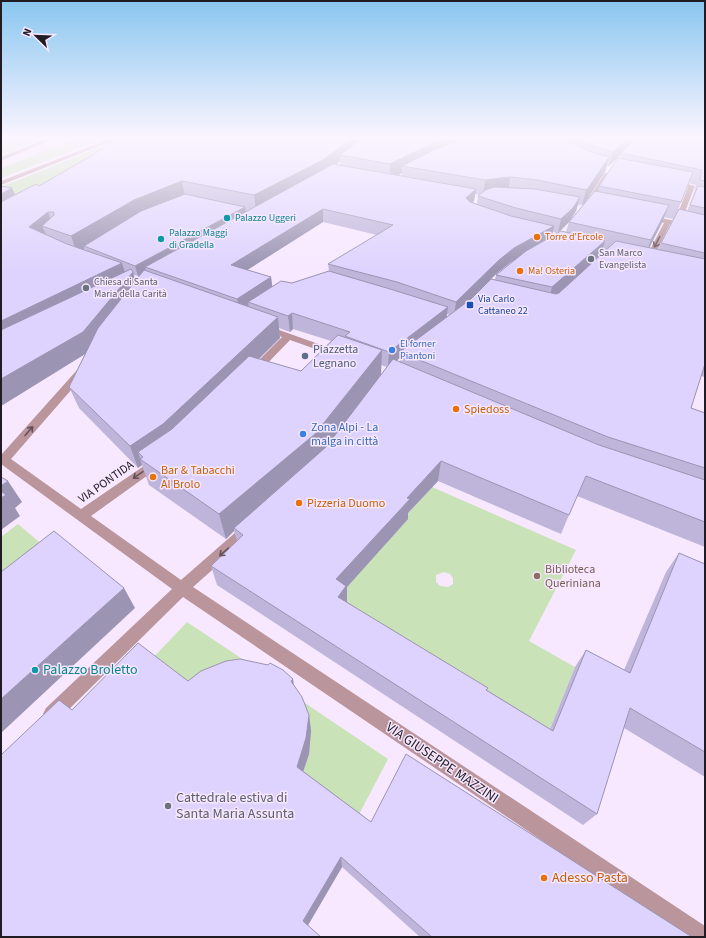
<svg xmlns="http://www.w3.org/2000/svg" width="706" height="938" font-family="'Source Sans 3',sans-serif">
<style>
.green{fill:#cae2b7;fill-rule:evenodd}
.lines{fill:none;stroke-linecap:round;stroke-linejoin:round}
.minor{fill:#ba959b;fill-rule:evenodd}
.wall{fill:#bfb5da;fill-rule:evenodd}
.shaded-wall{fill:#9b94b2}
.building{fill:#ded3fe;stroke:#9b94b2}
.oneway{stroke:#66525a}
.culture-dot{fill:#0f9aa8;stroke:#f7e8ff;stroke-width:1.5}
.food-dot{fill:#e8710a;stroke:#f7e8ff;stroke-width:1.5}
.worship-dot{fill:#6b7280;stroke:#f7e8ff;stroke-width:1.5}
.transit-dot{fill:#1a4fb4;stroke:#f7e8ff;stroke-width:1.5}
.shop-dot{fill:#3f7fe0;stroke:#f7e8ff;stroke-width:1.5}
.service-dot{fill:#5c6f8a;stroke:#f7e8ff;stroke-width:1.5}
.education-dot{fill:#8d6e63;stroke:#f7e8ff;stroke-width:1.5}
.labels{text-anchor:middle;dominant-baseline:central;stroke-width:3;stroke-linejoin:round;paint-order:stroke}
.far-culture-label{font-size:10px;fill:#0d838f;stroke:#f7e8ff;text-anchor:start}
.far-food-label{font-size:10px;fill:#c56008;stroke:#f7e8ff;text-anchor:start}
.far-worship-label{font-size:10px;fill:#5b616d;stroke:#f7e8ff;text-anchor:start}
.far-transit-label{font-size:10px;fill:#164399;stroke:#f7e8ff;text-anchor:start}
.far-shop-label{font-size:10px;fill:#366cbe;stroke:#f7e8ff;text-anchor:start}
.service-label{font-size:12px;fill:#4e5e75;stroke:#f7e8ff;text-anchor:start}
.food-label{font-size:12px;fill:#c56008;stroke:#f7e8ff;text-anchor:start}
.shop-label{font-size:12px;fill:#366cbe;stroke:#f7e8ff;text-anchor:start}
.street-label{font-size:12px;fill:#211c24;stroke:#f7e8ff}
.education-label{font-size:12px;fill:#785e54;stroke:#f7e8ff;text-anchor:start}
.near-culture-label{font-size:14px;fill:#0d838f;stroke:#f7e8ff;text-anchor:start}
.near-street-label{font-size:14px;fill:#211c24;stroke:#f7e8ff}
.near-worship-label{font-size:14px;fill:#5b616d;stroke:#f7e8ff;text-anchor:start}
.near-food-label{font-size:14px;fill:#c56008;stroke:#f7e8ff;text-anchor:start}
</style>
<rect width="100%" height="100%" fill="#f7e8ff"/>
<g class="green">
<path d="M 1,139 L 40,139 L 1,155 Z"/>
<path d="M 76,139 L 103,139 L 1,178 L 1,168 Z"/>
<path d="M 120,139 L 19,204 L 1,187 Z"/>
<path d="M 432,487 L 576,550 L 529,641 L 575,667 L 543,746 L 336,597 L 407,519 L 405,517 ZM 444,572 L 450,574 L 453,578 L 453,584 L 448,587 L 440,586 L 436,582 L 436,575 Z"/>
<path d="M 18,524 L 52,553 L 15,583 L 1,570 L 1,537 Z"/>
<path d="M 187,622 L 275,681 L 197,699 L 149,662 Z"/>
<path d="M 296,697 L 388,759 L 355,822 L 300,781 Z"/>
</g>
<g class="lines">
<g class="minor">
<path d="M 1,139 L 5,139 L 1,141 Z"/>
<path d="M 46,139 L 53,139 L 1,161 L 1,157 Z"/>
<path d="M 110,139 L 117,139 L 1,185 L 1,181 Z"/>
<path d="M 605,173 L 610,174 L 589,207 L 585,207 L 584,206 Z"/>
<path d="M 671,180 L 695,186 L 681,222 L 705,228 L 705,232 L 670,224 L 651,263 L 650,265 L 644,265 L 643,263 L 664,223 L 645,217 L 648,215 L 675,221 L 688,187 L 669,183 L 669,181 Z"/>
<path d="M 265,325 L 341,352 L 343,354 L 341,356 L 335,356 L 290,340 L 258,373 L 250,373 L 249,371 L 250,369 L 282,337 L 262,330 L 260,328 L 262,326 Z"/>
<path d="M 81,369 L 85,370 L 86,372 L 85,374 L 11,459 L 81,509 L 154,459 L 158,458 L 162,459 L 164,462 L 162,465 L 91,516 L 181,580 L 244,525 L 249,524 L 254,525 L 256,529 L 254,533 L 193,587 L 705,926 L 705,937 L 684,937 L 183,597 L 58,720 L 52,723 L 46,720 L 43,714 L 46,708 L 172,589 L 1,464 L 1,454 L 2,454 L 77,370 Z"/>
</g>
</g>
<g class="wall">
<path d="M 117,139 L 705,139 L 705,377 L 701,376 L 691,408 L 705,413 L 705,547 L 577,496 L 561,534 L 438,481 L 408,513 L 408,519 L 347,587 L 347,603 L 487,690 L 550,729 L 575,667 L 586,650 L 624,670 L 666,572 L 679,553 L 705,564 L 705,777 L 624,728 L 597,814 L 583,825 L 217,585 L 211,566 L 237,541 L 234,531 L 226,539 L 149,485 L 142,465 L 138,468 L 79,408 L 69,387 L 85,354 L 1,406 L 1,186 L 12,188 L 15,194 L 39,186 L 91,156 ZM 621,154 L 620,158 L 599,186 L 598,192 L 585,203 L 605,172 L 607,166 L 609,166 ZM 340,161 L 340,165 L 336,165 ZM 402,173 L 402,176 L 398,175 ZM 688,183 L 696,185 L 693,196 L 687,211 L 677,213 ZM 475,194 L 479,195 L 478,196 L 477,204 L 472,202 L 474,201 ZM 585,203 L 570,220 L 576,211 L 578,205 L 582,205 ZM 664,217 L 673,219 L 661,243 L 658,250 L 649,248 ZM 323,222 L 377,235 L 328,264 L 329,271 L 292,283 L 272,287 L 271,277 L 247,270 ZM 569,222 L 566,232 L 559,232 ZM 553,232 L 557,233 L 552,236 ZM 602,249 L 607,250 L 600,256 ZM 517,258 L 496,275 L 495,280 L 469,301 L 496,274 L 511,262 ZM 134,275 L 138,276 L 140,275 L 135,281 ZM 447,314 L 450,315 L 447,318 ZM 279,328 L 290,332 L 293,329 L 331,341 L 301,371 L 259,359 L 280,338 ZM 400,358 L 400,362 L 396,361 ZM 381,365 L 387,367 L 325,448 L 381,375 Z"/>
<path d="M 188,681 L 294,686 L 309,715 L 311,731 L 309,754 L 303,771 L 371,822 L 692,937 L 420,937 L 342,867 L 308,925 L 1,937 L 72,710 Z"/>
</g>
<g class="shaded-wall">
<path d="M 351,139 L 359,139 L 359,147 L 340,155 L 340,161 L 323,175 L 256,211 L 254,195 Z"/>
<path d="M 446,139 L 479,139 L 402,166 L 402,173 L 390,179 L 390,164 L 429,145 Z"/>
<path d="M 627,139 L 643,139 L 632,144 L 609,166 L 613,152 Z"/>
<path d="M 609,157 L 605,172 L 585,203 L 582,205 L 586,190 Z"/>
<path d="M 510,177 L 508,193 L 483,195 L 485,180 Z"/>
<path d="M 182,181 L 185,197 L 84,246 L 84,249 L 77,253 L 71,236 L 134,200 Z"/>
<path d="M 12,188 L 19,204 L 1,213 L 1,194 Z"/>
<path d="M 476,189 L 474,201 L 464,210 L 466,198 Z"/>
<path d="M 580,197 L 576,211 L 569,222 L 558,233 L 561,219 Z"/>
<path d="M 669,205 L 662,223 L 644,258 L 651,240 Z"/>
<path d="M 245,207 L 247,217 L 145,267 L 146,272 L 138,276 L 135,266 Z"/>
<path d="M 323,209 L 323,222 L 233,279 L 231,265 Z"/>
<path d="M 48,212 L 54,229 L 42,226 L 46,235 L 29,227 Z"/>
<path d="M 554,226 L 551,240 L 511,262 L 496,274 L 454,316 L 456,302 L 499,260 L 514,248 Z"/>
<path d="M 605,241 L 600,256 L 548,303 L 552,287 Z"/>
<path d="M 122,263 L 127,279 L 133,272 L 138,290 L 90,351 L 1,406 L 1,321 Z"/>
<path d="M 271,277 L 273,291 L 248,302 L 249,307 L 240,313 L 237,299 Z"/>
<path d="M 448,307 L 446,323 L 400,352 L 400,358 L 388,367 L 389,352 Z"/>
<path d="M 292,313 L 293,329 L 290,332 L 288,316 Z"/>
<path d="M 278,317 L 280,338 L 170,446 L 143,457 L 138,452 L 141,461 L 140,459 L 142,465 L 138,468 L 130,446 Z"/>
<path d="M 382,350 L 381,375 L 317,459 L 234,528 L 234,531 L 226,539 L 219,514 Z"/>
<path d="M 441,461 L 438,481 L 408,513 L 408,519 L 347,587 L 347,604 L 338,616 L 336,579 L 407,498 Z"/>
<path d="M 8,481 L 22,502 L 15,508 L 20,516 L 1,530 L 1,486 Z"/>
<path d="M 124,588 L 135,608 L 1,733 L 1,699 Z"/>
<path d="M 293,679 L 296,697 L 291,681 Z"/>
<path d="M 309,715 L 311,731 L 309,754 L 300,781 L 297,767 Z"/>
<path d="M 341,857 L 342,867 L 307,927 L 303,921 Z"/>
</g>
<g class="building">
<path d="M 117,139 L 351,139 L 323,160 L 254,195 L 182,181 L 134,200 L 71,236 L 42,226 L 54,215 L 54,212 L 48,212 L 29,227 L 67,244 L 122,263 L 1,321 L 1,202 L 36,184 L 39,186 L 91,156 Z"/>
<path d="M 362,139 L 446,139 L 429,145 L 390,164 L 340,155 Z"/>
<path d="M 462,139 L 563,139 L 591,152 L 609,157 L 589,187 L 586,190 L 537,180 L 510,177 L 485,180 L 402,166 L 434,150 Z"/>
<path d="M 578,139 L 627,139 L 613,152 L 597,147 Z"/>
<path d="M 636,139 L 705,139 L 705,181 L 700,180 L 702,170 L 621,153 L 634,140 Z"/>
<path d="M 618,158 L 693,172 L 681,202 L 599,186 Z"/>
<path d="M 333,164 L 476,189 L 466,198 L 470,202 L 511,216 L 554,226 L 514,248 L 499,260 L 456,302 L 397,282 L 328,264 L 393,225 L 323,209 L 231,265 L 271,277 L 237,299 L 145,267 Z"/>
<path d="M 1,186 L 12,188 L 1,194 Z"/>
<path d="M 698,186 L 705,187 L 705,208 L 690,205 Z"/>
<path d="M 494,187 L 535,189 L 580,197 L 573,208 L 561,219 L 516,208 L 478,196 L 485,190 Z"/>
<path d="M 595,191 L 669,205 L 651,240 L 569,222 Z"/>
<path d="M 185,194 L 245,207 L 135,266 L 84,246 L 141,211 Z"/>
<path d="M 679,209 L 705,215 L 705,253 L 661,243 Z"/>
<path d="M 561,231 L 605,241 L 552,287 L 496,275 L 526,251 Z"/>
<path d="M 616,241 L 705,259 L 705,364 L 691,408 L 705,413 L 705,468 L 608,437 L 400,352 L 471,299 L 491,279 L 556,294 L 559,293 Z"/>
<path d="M 131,269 L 133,272 L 83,332 L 1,379 L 1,330 Z"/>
<path d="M 144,270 L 278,317 L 163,424 L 130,446 L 69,387 L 98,328 Z"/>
<path d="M 329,271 L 390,289 L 448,307 L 389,352 L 345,336 L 350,332 L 292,313 L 288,316 L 248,302 L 281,281 L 292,283 Z"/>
<path d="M 338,335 L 382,350 L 315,434 L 219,514 L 140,459 L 143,457 L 138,452 L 172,429 L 249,356 L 301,371 Z"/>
<path d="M 393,359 L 599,445 L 705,480 L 705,522 L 586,476 L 569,515 L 441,461 L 407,498 L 410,499 L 336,579 L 346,586 L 338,597 L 488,688 L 486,690 L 553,731 L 586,650 L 630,673 L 679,553 L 705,564 L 705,752 L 630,708 L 597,814 L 211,566 L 243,535 L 234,528 L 326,447 Z"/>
<path d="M 1,477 L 8,481 L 1,486 Z"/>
<path d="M 1,491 L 6,495 L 1,498 Z"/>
<path d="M 54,531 L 124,588 L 1,699 L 1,572 Z"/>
<path d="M 138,643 L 188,681 L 201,671 L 226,661 L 240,659 L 268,665 L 270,663 L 283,670 L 293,679 L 291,681 L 302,697 L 309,715 L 306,738 L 297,767 L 371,822 L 406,754 L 692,937 L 432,937 L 341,857 L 303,921 L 321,937 L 1,937 L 1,755 L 59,700 L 72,710 Z"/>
</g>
<defs><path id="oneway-shaft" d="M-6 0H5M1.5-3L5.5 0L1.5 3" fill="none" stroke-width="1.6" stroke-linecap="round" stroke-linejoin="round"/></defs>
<g class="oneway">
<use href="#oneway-shaft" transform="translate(657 242) rotate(117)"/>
<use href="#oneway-shaft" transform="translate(29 431) rotate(-49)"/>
<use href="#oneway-shaft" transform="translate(138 475) rotate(145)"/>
<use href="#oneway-shaft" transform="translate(224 552) rotate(138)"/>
</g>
<linearGradient id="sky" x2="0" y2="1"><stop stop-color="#89c6f0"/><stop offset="0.51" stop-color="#fbf5ff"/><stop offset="1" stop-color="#fbf5ff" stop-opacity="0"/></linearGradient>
<rect width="706" height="270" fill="url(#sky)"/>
<g class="culture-dot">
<circle cx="227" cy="218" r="4"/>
<circle cx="161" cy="239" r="4"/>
<circle cx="35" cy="670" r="4"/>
</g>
<g class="food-dot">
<circle cx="537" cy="237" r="4"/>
<circle cx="520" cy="271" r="4"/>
<circle cx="456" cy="409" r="4"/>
<circle cx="153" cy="477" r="4"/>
<circle cx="299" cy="503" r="4"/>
<circle cx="544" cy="878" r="4"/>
</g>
<g class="worship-dot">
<circle cx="591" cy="259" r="4"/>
<circle cx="86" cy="288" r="4"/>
<circle cx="168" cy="806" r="4"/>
</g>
<rect class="transit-dot" x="466" y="301" width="8" height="8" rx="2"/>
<g class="shop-dot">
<circle cx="392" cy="350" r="4"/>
<circle cx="303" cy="434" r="4"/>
</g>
<circle class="service-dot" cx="305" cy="356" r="4"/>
<circle class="education-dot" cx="537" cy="576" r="4"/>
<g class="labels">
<g class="far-culture-label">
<text x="235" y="218">Palazzo Uggeri</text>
<text x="169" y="233">Palazzo Maggi<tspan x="169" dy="12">di Gradella</tspan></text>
</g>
<g class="far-food-label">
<text x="545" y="237">Torre d'Ercole</text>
<text x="528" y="271">Ma! Osteria</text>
</g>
<g class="far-worship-label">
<text x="599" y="253">San Marco<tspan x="599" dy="12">Evangelista</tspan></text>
<text x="94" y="282">Chiesa di Santa<tspan x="94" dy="12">Maria della Carità</tspan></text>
</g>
<g class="far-transit-label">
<text x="478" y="299">Via Carlo<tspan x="478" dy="12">Cattaneo 22</tspan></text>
</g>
<g class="far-shop-label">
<text x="400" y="344">El forner<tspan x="400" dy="12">Piantoni</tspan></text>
</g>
<g class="service-label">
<text x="313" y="349">Piazzetta<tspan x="313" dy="14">Legnano</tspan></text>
</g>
<g class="food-label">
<text x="464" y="409">Spiedoss</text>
<text x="161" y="470">Bar &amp; Tabacchi<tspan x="161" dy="14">Al Brolo</tspan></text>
<text x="307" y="503">Pizzeria Duomo</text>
</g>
<g class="shop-label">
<text x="311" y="427">Zona Alpi - La<tspan x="311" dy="14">malga in città</tspan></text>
</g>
<g class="street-label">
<text transform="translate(106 482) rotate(-35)">VIA PONTIDA</text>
</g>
<g class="education-label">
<text x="545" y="569">Biblioteca<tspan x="545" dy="14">Queriniana</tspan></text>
</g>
<g class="near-culture-label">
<text x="43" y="670">Palazzo Broletto</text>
</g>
<g class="near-street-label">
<text transform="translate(442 763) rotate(34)">VIA GIUSEPPE MAZZINI</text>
</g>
<g class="near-worship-label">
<text x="176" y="798">Cattedrale estiva di<tspan x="176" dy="16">Santa Maria Assunta</tspan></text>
</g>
<g class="near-food-label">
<text x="552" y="878">Adesso Pasta</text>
</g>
</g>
<rect width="706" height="938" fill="none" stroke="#211c24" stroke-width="4"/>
<g transform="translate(36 36) rotate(293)" stroke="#f7e8ff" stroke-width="3" paint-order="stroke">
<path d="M0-3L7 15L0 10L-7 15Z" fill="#211c24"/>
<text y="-6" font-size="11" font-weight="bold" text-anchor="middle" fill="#211c24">N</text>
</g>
</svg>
